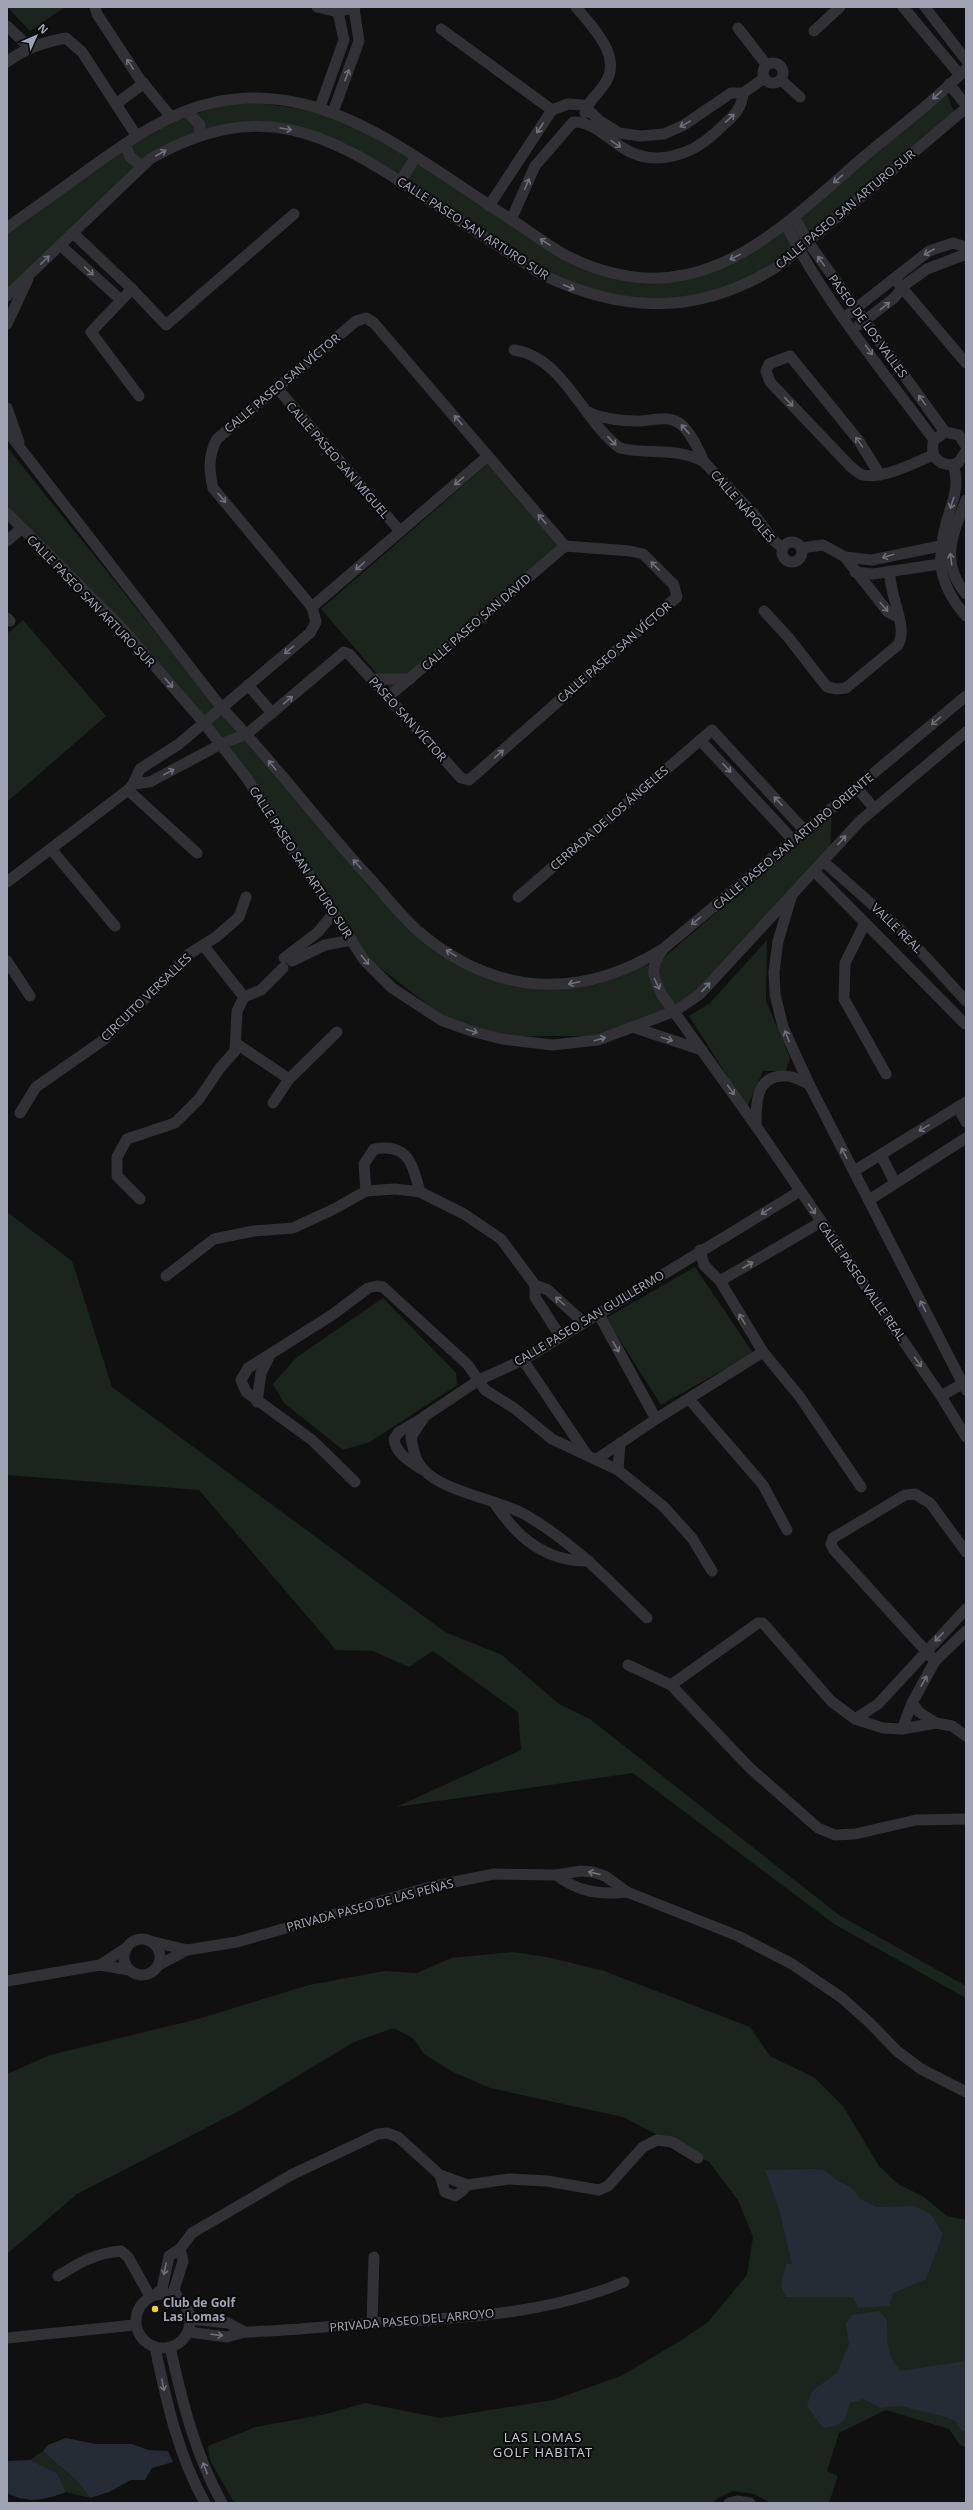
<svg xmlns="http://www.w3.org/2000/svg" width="973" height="2510" font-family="'Noto Sans',sans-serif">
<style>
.green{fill:#1c241e}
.water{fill:#262c35}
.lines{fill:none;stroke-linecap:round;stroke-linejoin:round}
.street{stroke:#313136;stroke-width:11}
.oneway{stroke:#6e707b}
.poi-dot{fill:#facf1f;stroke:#0b0b0c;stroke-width:1.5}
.labels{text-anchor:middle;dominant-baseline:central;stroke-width:4;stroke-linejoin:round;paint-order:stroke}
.street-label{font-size:12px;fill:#a0a3b3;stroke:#0b0b0c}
.poi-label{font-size:12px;font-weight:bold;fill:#a0a3b3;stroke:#0b0b0c;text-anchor:start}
.neighbourhood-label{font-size:13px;letter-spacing:1px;fill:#c1c3cf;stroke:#0b0b0c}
</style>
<rect width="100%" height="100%" fill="#101011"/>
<g class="green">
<path d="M 7,7 L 65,7 L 30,31 Z"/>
<path d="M 945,89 L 955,114 L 809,237 L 758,274 L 695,297 L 650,300 L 604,295 L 554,277 L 347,144 L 304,128 L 256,124 L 195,133 L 144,161 L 24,275 L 7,305 L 7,232 L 160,126 L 238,100 L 328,113 L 388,144 L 554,250 L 626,278 L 721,267 L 773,240 Z"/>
<path d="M 7,447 L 227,721 L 349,857 L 449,957 L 550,989 L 606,978 L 660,961 L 832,812 L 830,851 L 694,994 L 665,1012 L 597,1036 L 502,1036 L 441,1015 L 369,959 L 251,776 L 7,510 Z"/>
<path d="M 489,463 L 558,545 L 392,691 L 321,609 Z"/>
<path d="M 23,620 L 106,716 L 7,802 L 7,634 Z"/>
<path d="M 767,940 L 766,1001 L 790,1058 L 786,1071 L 763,1071 L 747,1107 L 689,1016 L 710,1003 Z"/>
<path d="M 7,1212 L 72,1261 L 112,1387 L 445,1632 L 502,1655 L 559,1704 L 590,1719 L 839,1915 L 966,1986 L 966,1998 L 834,1924 L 633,1773 L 396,1807 L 521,1750 L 518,1712 L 433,1651 L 409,1667 L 373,1651 L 336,1650 L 199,1490 L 7,1475 Z"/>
<path d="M 695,1267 L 753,1353 L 661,1405 L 606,1318 Z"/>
<path d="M 383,1298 L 456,1373 L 457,1385 L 370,1442 L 343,1450 L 284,1403 L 273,1384 L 297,1357 Z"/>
<path d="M 512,1952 L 547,1957 L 604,1971 L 750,2027 L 770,2056 L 815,2078 L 843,2106 L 879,2166 L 898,2184 L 924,2197 L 947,2216 L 966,2220 L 966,2447 L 960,2445 L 949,2429 L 886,2410 L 839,2433 L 827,2471 L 838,2476 L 829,2503 L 771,2503 L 754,2494 L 733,2491 L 718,2498 L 713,2503 L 238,2503 L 233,2501 L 210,2460 L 208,2446 L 256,2427 L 326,2414 L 365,2403 L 440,2418 L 553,2400 L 621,2376 L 680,2341 L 708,2322 L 747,2275 L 753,2237 L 738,2200 L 709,2162 L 623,2117 L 490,2088 L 453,2072 L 424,2054 L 414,2039 L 394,2028 L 354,2042 L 241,2110 L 77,2194 L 7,2254 L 7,2074 L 50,2055 L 198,2019 L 309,1985 L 384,1971 L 417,1973 L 451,1958 Z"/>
<path d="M 43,2451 C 59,2467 78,2478 90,2498 L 66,2492 L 57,2473 L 30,2460 Z"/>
</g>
<g class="water">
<path d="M 813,2169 L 824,2170 L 838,2181 L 851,2187 L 860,2199 L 876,2207 L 914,2206 L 930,2213 L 943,2234 L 926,2279 L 893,2293 L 889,2306 L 858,2308 L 853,2297 L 786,2297 L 781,2286 L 786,2264 L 792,2264 L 779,2209 L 765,2170 Z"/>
<path d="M 879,2311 L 887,2320 C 888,2342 885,2355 901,2371 L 966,2361 L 966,2431 L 962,2431 L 955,2421 L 946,2417 L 901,2406 L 880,2408 L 864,2399 L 850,2403 C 845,2423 843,2425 823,2428 L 807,2406 L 812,2391 L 837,2373 L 849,2344 L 846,2323 L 852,2315 Z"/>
<path d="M 66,2438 L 95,2444 L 132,2444 L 148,2450 L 168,2451 L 173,2462 L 152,2468 L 145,2480 L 131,2480 L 109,2492 L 90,2498 C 78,2478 59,2467 43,2451 L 48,2445 Z"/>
<path d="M 30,2460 L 57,2473 L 66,2492 C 45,2500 28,2504 7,2493 L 7,2461 Z"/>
</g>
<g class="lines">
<g class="street">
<path d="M 95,7 L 97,14 L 139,78 L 171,117"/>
<path d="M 317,7 L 338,12 L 355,7"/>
<path d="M 576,7 C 593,28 624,57 604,85 C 598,94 587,102 585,113"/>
<path d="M 903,7 L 960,75"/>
<path d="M 925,7 L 966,60"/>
<path d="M 7,26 L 30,48"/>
<path d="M 738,28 L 766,64"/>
<path d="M 441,29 L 552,110"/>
<path d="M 814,31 L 840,7"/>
<path d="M 7,62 C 25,48 44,42 66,38 L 82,52 L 136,135"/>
<circle cx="773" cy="73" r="10"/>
<path d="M 781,80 L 800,97"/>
<path d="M 949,84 L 966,105"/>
<path d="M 116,104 L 144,83"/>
<path d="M 320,107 L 344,40 L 338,12"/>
<path d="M 186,111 L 200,125 L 199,136"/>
<path d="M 333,112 L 359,41 L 354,8"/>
<path d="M 125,144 L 130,157 L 142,166"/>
<path d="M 400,181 L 416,157"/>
<path d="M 489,206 L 552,110 L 568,104 L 583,105 L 600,121 L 619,133 L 640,136 L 664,134 L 684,125 L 731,93 L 743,93 L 763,79"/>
<path d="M 794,217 L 808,242 L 945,432"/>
<path d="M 511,220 L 535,166 L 573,122 C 592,121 607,138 623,148 C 654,168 692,155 716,132 C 729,119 742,112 743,93"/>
<path d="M 786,225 C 825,302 883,371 934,440"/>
<path d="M 7,228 C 34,208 62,189 89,169 C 128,141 168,112 216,102 C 278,89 334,109 387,139 C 432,165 474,196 518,224 C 533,234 549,246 565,255 C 693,319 770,238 860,160 C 895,130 934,102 966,69"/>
<path d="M 73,233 L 132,289 L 166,325 L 294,214"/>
<path d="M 60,245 L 121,300"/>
<path d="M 898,283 L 966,363"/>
<path d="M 132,289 L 91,332 L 139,396"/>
<path d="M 7,296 L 150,159 C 260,97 325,131 421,195 C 462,222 502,249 543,275 C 627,315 703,315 783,263 L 966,108"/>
<path d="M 850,313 L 929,251 L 953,243 L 966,247"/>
<path d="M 7,324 L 28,279"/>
<path d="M 859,325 L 894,298 L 906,284 L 927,269 L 966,254"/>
<path d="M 514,350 C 564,357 583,422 620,448 C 648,455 678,447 704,462 L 753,513 L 774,541 L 783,548"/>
<path d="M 277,388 L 400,531"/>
<path d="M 7,408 L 19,442"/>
<path d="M 588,412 C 603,419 623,421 640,421 C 656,420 671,414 684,427 C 693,437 699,450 704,462"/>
<path d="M 7,431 L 221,707 C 272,760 316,819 365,873 C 383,892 399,914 418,931 C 494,996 579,1001 663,949 L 966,696"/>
<path d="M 966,446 L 959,435 L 945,432 L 934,440 C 928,457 942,469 958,463 L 966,451"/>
<path d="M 953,465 C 959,481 955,495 950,510 C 936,553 935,581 966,616"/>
<path d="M 880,475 L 859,441 L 790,356 L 769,364 L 766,371 L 770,382 L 850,466 C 854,469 859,474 863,475 C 882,480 916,462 933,455"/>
<path d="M 966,500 C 953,534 939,562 966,594"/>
<path d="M 7,513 L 120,626 L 204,723 L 246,777 L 364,960 L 392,988 L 441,1020 L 471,1031 L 502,1039 L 552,1045 L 598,1040 L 675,1011 L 699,995 L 860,821 L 966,732"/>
<path d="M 7,541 L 22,528"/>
<circle cx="792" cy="552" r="10"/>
<path d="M 801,548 L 823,545 L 845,557 L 888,612 L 898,617"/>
<path d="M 845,557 L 872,560 L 940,546"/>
<path d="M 855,572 L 873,574 L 940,564"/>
<path d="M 312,607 L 488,456"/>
<path d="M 764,611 L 788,637 L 827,687 L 837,689 L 846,688 L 898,645 C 909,626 888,595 890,571"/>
<path d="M 7,618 L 10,621"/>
<path d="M 371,679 L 410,679"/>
<path d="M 248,685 L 272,713"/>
<path d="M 387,698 L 565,546"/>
<path d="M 700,740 L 793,840"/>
<path d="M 857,788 L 874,808"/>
<path d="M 128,790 L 197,853"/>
<path d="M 51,849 L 115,926"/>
<path d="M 823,861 L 901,930 L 966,1001"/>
<path d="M 814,871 L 965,1024"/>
<path d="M 7,882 L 128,790 L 133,784 L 140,769 L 179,744 L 310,633 L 316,622 L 312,607 L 213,488 C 209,471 208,455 217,439 L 356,321 L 366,318 L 374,323 L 565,546 L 630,551 L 643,554 L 674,585 L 677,597 L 469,780 L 461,778 L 349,654 L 344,652 L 247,734 L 221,744 L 150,782 L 133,784"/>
<path d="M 518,897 L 712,730 L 804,830"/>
<path d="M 791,898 L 778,941 L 774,972 L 775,994 L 783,1027 L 809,1084 L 966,1390"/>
<path d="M 865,923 L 845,963 L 844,999 L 886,1074"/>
<path d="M 203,945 L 244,997"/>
<path d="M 662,951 C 649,968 653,976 662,995 L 756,1126 L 941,1396 L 966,1437"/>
<path d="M 284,958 L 318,932 L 334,913"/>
<path d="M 7,961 L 30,996"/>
<path d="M 292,961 L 325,945 L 352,940"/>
<path d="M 632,1027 L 702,1050"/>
<path d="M 237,1044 L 289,1079"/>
<path d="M 273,1103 L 289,1079 L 337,1032"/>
<path d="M 958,1108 L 966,1122"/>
<path d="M 20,1113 L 36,1087 L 105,1039 L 189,954 L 216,937 L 239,917 L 246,897"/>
<path d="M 756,1126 C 756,1105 755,1074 786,1076 C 793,1076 802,1081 809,1084"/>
<path d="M 881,1155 L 895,1183"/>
<path d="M 854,1171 L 966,1102"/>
<path d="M 366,1191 L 364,1164 L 374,1149 C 409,1143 412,1164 420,1192"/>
<path d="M 140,1199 L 117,1176 L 117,1157 L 127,1139 L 175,1123 L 199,1099 L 220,1068 L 235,1051 L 237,1011 L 244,997 L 261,990 L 283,968"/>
<path d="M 869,1200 L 966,1138"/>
<path d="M 700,1250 L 704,1265 L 720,1281 L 763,1352 L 800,1397 L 861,1487"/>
<path d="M 166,1276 L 214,1239 L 254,1231 L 293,1228 L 334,1209 L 366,1191 L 395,1189 L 420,1192 L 464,1214 L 501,1239 L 535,1285 L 548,1290 L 583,1322"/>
<path d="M 720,1281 L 821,1222"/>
<path d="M 535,1285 L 535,1297 L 560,1336"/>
<path d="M 598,1313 L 656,1419"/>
<path d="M 523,1360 L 587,1455"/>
<path d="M 941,1396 L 962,1384"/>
<path d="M 689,1399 L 763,1485 L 787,1530"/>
<path d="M 257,1402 L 261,1373 L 270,1355"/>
<path d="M 597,1459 L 656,1419 L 763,1352"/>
<path d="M 421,1469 C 409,1461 396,1454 394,1439 L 399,1432 L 423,1418"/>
<path d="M 618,1470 L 620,1443"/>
<path d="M 355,1482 L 312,1440 L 246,1392 L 241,1380 L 248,1368 L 332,1315 L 368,1288 L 377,1286 L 383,1287 L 468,1365 L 485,1390 L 514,1408 L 552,1439 L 618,1470 L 663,1506 L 692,1538 L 712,1571"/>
<path d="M 495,1504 C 518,1538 546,1562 589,1561"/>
<path d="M 647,1618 C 607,1579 573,1542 524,1514 C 499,1500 442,1491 424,1470 C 415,1461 413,1449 411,1437 L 425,1416 L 479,1380 L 523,1360 L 800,1191"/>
<path d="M 935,1661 L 834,1550 L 831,1544 L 833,1538 L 905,1495 L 915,1494 L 930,1503 L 966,1552"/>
<path d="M 628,1665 L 671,1685 L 750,1768 L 818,1828 L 835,1835 L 855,1834 L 916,1820 L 966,1819"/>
<path d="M 671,1685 L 758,1623 L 763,1623 L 831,1701 L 855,1719 L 883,1728 L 902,1729 L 936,1723 L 952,1726 L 966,1736"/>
<path d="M 912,1703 L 919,1712 L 936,1723"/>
<path d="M 855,1719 L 878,1704 L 966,1609"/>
<path d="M 902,1729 L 912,1703 L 935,1661 L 966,1631"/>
<path d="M 556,1875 C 578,1892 600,1895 627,1892"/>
<circle cx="142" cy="1957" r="18"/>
<path d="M 154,1942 L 187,1950"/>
<path d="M 100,1965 L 126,1948"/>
<path d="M 159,1965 L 187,1950 L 237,1942 L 430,1887 L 469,1879 L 494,1874 L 556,1875 L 581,1871 L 593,1872 L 605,1876 L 627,1892 L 738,1936 L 792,1964 L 842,1998 L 870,2023 L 897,2051 L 921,2069 L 966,2092"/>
<path d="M 7,1981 L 100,1965 L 129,1970"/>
<path d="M 440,2175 L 445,2192 L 455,2196 L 462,2191 L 467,2185"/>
<path d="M 58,2276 C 79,2263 95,2253 121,2251 L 128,2257 L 150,2296"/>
<path d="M 157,2293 L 162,2289 L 169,2256 L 180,2249 L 192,2233 L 291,2175 L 378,2134 L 387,2133 L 398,2137 L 440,2175 L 467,2185 L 509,2179 L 547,2181 L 599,2190 L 608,2186 L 643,2147 L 657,2140 L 672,2142 L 698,2158"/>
<circle cx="163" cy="2321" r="27"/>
<path d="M 178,2298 L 174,2290 L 183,2261 L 180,2249"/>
<path d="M 190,2319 L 228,2323 L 245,2332"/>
<path d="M 372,2324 L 374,2257"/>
<path d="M 188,2332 L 227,2337 L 245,2332 C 288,2331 331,2326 375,2323 C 458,2318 546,2315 624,2282"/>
<path d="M 7,2338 L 135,2325"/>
<path d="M 155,2347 C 166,2400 178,2455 205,2503"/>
<path d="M 170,2347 C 182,2401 195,2454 222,2503"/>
<path d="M 729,2503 L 737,2501 L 750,2503"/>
</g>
</g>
<defs><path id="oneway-shaft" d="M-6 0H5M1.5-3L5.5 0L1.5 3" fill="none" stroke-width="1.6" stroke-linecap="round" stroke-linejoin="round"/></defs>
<g class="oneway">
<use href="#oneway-shaft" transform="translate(130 64) rotate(-124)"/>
<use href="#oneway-shaft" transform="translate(347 75) rotate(-70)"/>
<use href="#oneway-shaft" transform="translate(937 95) rotate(139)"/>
<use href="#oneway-shaft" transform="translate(730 118) rotate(-43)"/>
<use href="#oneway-shaft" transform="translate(685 124) rotate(151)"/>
<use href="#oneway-shaft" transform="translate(540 128) rotate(123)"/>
<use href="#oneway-shaft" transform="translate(286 129) rotate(9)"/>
<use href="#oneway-shaft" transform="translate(616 144) rotate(34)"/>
<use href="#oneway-shaft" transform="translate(161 153) rotate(-30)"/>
<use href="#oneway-shaft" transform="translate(838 179) rotate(139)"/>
<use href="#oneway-shaft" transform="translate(527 184) rotate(-66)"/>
<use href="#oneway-shaft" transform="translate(545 242) rotate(-147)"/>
<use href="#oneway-shaft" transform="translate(929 252) rotate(150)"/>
<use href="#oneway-shaft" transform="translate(735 257) rotate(154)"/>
<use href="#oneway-shaft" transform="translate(45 260) rotate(-44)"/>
<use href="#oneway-shaft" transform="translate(821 261) rotate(-126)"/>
<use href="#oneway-shaft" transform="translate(89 271) rotate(42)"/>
<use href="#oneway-shaft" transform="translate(569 287) rotate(23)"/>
<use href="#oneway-shaft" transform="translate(885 306) rotate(-38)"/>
<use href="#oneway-shaft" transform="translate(869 350) rotate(54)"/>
<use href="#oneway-shaft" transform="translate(922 400) rotate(-126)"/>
<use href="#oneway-shaft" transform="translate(789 402) rotate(46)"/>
<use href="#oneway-shaft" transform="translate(458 420) rotate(-131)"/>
<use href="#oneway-shaft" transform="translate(685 429) rotate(-133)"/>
<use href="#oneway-shaft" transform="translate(612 441) rotate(47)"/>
<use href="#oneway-shaft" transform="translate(859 442) rotate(-125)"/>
<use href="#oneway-shaft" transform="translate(459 481) rotate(139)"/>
<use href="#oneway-shaft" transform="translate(222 498) rotate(50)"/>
<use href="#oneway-shaft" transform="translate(952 503) rotate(107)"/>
<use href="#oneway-shaft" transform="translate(542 519) rotate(-131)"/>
<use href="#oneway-shaft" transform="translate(888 556) rotate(163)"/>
<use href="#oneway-shaft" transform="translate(951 559) rotate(-97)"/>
<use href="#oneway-shaft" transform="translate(360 566) rotate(139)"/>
<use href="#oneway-shaft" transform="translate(655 566) rotate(-135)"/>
<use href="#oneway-shaft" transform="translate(884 607) rotate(50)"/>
<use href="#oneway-shaft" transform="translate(289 650) rotate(140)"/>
<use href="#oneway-shaft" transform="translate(169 683) rotate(49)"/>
<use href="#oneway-shaft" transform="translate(288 700) rotate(-40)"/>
<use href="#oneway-shaft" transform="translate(936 721) rotate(140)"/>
<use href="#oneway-shaft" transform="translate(499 754) rotate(-41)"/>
<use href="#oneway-shaft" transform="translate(272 765) rotate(-129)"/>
<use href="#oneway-shaft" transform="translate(727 768) rotate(47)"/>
<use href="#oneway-shaft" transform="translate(169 772) rotate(-28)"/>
<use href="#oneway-shaft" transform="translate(778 801) rotate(-133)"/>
<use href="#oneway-shaft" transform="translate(842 840) rotate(-48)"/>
<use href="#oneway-shaft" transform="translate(357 864) rotate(-132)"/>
<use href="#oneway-shaft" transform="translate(696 921) rotate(140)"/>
<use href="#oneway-shaft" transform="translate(451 953) rotate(-148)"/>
<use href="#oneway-shaft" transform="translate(365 960) rotate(51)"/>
<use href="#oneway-shaft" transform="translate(574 983) rotate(168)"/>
<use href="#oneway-shaft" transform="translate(657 984) rotate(65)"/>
<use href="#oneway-shaft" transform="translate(706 987) rotate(-47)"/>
<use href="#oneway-shaft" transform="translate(472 1031) rotate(17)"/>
<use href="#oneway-shaft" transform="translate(787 1036) rotate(-111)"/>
<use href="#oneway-shaft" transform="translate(600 1039) rotate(-16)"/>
<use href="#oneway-shaft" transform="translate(667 1039) rotate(18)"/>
<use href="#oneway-shaft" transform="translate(731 1090) rotate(55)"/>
<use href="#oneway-shaft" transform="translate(924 1128) rotate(149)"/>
<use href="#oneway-shaft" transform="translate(844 1153) rotate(-117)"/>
<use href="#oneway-shaft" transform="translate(812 1209) rotate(55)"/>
<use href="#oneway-shaft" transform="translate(766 1211) rotate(149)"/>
<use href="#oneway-shaft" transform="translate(748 1265) rotate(-30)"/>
<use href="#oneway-shaft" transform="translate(560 1301) rotate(-138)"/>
<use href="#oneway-shaft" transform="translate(923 1306) rotate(-117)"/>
<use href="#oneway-shaft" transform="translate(742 1319) rotate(-121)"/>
<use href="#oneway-shaft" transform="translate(616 1347) rotate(61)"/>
<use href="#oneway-shaft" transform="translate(918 1362) rotate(55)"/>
<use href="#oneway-shaft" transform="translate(939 1637) rotate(134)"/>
<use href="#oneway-shaft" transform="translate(924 1681) rotate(-61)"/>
<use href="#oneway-shaft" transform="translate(594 1873) rotate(-167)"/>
<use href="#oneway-shaft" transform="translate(165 2269) rotate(101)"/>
<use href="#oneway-shaft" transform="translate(217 2335) rotate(7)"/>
<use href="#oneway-shaft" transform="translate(163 2385) rotate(79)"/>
<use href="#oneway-shaft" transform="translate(205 2468) rotate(-111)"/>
</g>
<circle class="poi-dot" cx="155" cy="2309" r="4"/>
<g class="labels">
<g class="street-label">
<text transform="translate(845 209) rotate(-40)">CALLE PASEO SAN ARTURO SUR</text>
<text transform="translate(473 228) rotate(33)">CALLE PASEO SAN ARTURO SUR</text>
<text transform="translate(868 326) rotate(54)">PASEO DE LOS VALLES</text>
<text transform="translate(282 383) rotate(-40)">CALLE PASEO SAN VÍCTOR</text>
<text transform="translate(338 460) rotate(49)">CALLE PASEO SAN MIGUEL</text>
<text transform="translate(743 506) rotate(49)">CALLE NÁPOLES</text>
<text transform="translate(91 601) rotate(46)">CALLE PASEO SAN ARTURO SUR</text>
<text transform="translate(476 622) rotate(-41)">CALLE PASEO SAN DAVID</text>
<text transform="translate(614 652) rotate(-41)">CALLE PASEO SAN VÍCTOR</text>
<text transform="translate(408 719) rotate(48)">PASEO SAN VÍCTOR</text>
<text transform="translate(609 818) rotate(-41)">CERRADA DE LOS ÁNGELES</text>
<text transform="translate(793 841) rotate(-40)">CALLE PASEO SAN ARTURO ORIENTE</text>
<text transform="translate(301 862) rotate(57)">CALLE PASEO SAN ARTURO SUR</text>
<text transform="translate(897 928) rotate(44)">VALLE REAL</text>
<text transform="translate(146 997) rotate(-44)">CIRCUITO VERSALLES</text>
<text transform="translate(862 1281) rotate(55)">CALLE PASEO VALLE REAL</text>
<text transform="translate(589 1318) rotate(-31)">CALLE PASEO SAN GUILLERMO</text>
<text transform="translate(370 1905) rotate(-15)">PRIVADA PASEO DE LAS PEÑAS</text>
<text transform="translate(412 2320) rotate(-5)">PRIVADA PASEO DEL ARROYO</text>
</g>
<g class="poi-label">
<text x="163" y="2302">Club de Golf<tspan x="163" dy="14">Las Lomas</tspan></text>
</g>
<g class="neighbourhood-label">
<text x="543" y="2437">LAS LOMAS<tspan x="543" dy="15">GOLF HABITAT</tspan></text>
</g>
</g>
<rect width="973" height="2510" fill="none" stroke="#a0a3b3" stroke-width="16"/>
<g transform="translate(36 36) rotate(45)" stroke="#0b0b0c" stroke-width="3" paint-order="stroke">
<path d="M0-3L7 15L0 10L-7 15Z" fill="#a0a3b3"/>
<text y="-6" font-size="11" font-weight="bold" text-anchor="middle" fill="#a0a3b3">N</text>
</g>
</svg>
